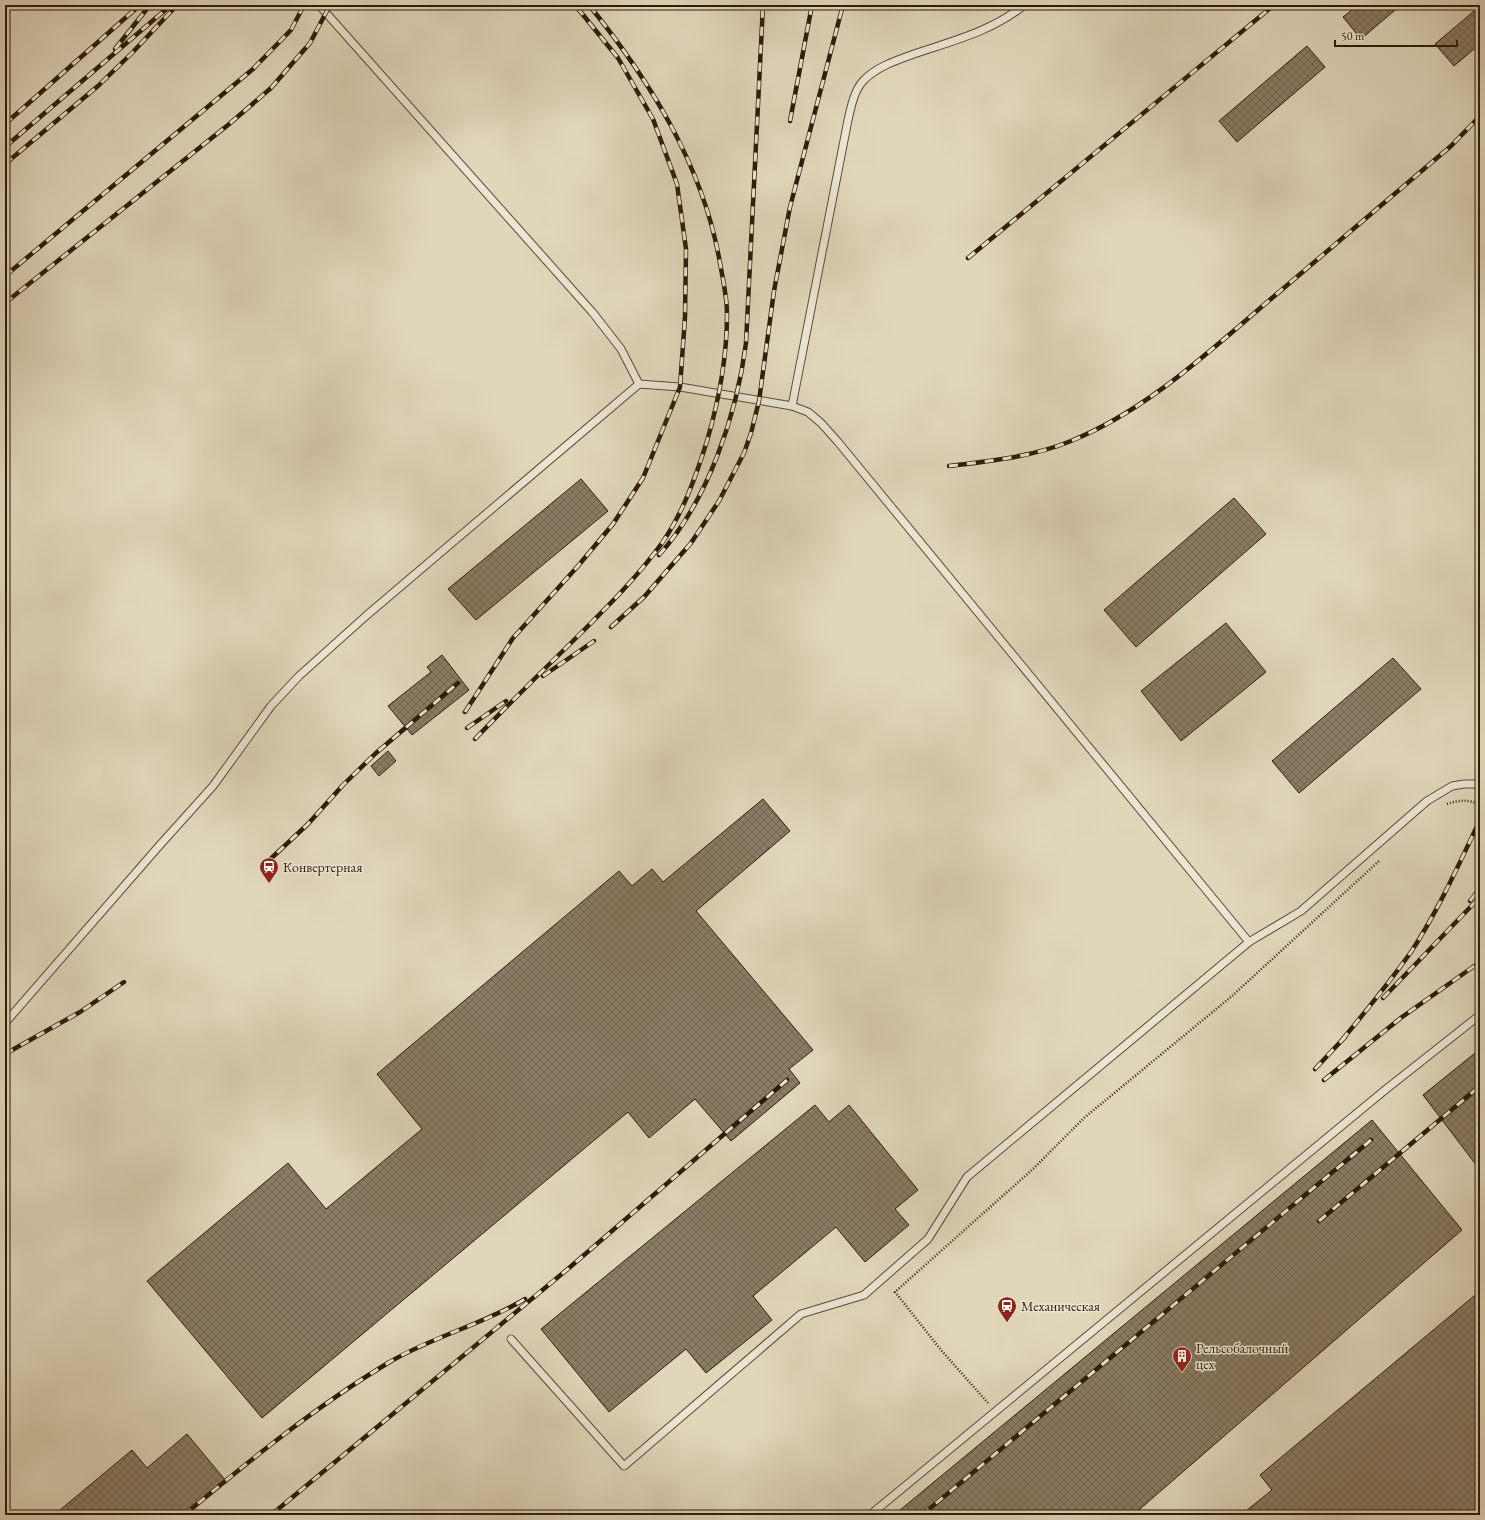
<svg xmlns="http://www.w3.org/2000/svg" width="1485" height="1520" font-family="'EB Garamond',serif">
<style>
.building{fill:url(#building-cross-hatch);stroke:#2c1b08}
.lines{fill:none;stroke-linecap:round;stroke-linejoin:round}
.lane-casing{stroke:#594a35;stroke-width:9}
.path{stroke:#2c1b08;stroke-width:2.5;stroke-dasharray:1 2;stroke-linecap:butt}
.lane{stroke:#ebe5d3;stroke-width:7}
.rail-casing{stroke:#2c1b08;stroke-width:4.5}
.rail{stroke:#ebe5d3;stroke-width:3;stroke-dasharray:9;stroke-linecap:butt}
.labels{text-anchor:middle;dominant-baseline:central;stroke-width:3;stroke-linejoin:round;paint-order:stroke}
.poi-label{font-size:14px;fill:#2c1b08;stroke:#ebe5d3;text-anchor:start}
</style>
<defs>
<pattern id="building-cross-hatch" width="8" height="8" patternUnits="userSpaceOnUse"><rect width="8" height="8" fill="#8a7d65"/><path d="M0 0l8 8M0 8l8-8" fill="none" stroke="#716651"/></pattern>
</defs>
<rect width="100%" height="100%" fill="#e0d7bb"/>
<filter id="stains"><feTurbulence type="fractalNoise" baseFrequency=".005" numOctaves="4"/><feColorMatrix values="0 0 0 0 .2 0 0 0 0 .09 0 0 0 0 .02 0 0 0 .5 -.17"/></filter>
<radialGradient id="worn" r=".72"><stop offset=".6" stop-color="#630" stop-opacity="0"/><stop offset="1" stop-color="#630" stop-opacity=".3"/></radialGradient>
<g class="building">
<path d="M 1358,5 L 1401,5 L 1361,39 L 1343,17 Z"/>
<path d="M 1480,6 L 1480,44 L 1454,66 L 1435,44 Z"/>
<path d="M 1307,46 L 1325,67 L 1237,142 L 1219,121 Z"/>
<path d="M 581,479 L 608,511 L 476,620 L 448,589 Z"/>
<path d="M 1234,498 L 1266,534 L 1136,647 L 1104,610 Z"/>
<path d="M 1226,623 L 1266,672 L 1181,741 L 1141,691 Z"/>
<path d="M 442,655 L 469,690 L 412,735 L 388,706 L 431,672 L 427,667 Z"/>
<path d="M 1393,658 L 1421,689 L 1299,793 L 1272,761 Z"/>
<path d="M 388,751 L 396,761 L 379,776 L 371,766 Z"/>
<path d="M 763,799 L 790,831 L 696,911 L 813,1050 L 789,1069 L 800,1083 L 731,1141 L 695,1099 L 649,1138 L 628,1112 L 262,1418 L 147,1281 L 288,1163 L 326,1209 L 422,1129 L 377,1074 L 619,871 L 632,886 L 652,869 L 663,882 Z"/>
<path d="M 1480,1049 L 1480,1170 L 1423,1095 Z"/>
<path d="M 815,1105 L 829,1122 L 849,1105 L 918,1190 L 895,1209 L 909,1225 L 865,1262 L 836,1227 L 753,1296 L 772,1320 L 706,1373 L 686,1349 L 609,1412 L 541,1329 Z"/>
<path d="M 1372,1120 L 1462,1230 L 1133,1515 L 894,1515 Z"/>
<path d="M 1480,1291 L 1480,1515 L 1241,1515 L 1272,1490 L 1260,1475 Z"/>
<path d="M 187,1434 L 226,1481 L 186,1515 L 54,1515 L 132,1450 L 147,1468 Z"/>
</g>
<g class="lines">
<defs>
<g id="lane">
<path d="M 319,5 L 593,313 L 621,349 L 639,384"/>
<path d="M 792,406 L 808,412 L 821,423 L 838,442 L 1249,942"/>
<path d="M 5,1023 L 159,846 L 213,786 L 271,706 L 299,676 L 367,615 L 639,384 L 680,387 L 792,406 L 848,120 C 851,107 854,91 863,81 C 876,67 897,60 914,54 C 952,41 993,31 1024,5"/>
<path d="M 511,1339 L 624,1466 L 801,1314 L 864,1295 L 928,1239 L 967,1177 L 1249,942 L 1301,911 L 1427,801 L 1452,786 L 1464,784 L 1474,784 L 1480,786"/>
<path d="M 870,1515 L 1385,1090 L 1480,1015"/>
</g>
</defs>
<use href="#lane" class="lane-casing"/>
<g class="path">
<path d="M 1447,804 C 1458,800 1469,799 1480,805"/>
<path d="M 988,1403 L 941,1350 L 895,1292 L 1034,1168 L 1084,1118 L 1232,996 L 1379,861"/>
</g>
<use href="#lane" class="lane"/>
<defs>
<g id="rail">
<path d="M 115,49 L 150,5"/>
<path d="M 790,121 L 812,5"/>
<path d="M 5,124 L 140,5"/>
<path d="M 5,147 L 171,5"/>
<path d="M 5,164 L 98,86 L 132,53 L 177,5"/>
<path d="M 968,258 L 1274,5"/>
<path d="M 5,276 L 253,69 L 291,30 L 304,5"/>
<path d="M 5,303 L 228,125 L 271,88 L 310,43 L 330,5"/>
<path d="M 949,466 C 990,461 1032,457 1071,441 C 1145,411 1205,355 1265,304 C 1327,251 1389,199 1451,146 L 1480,116"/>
<path d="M 659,555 C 708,501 737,414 746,343 L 763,5"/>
<path d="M 611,627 L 644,597 L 691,543 L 719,501 L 744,453 L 751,433 L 759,401 L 774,291 L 790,207 L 843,5"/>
<path d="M 543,676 L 594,641"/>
<path d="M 465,712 L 513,638 L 578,566 L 613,524 L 643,478 L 680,387 L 685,317 L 686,249 L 677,184 L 653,119 L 618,58 L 575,5"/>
<path d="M 467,728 L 506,701"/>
<path d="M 475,739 C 507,706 539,674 572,642 C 604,610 636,579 662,543 C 683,513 696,476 707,441 C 719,400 727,357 727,314 C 727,297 723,280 720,263 C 703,165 650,81 589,5"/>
<path d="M 264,865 L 308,824 L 343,785 L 376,753 L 458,683"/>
<path d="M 1470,901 L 1480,888"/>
<path d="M 1383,998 L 1480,897"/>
<path d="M 1342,1040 C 1366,1011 1389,983 1411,952 C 1438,911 1459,864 1480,820"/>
<path d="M 5,1054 L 80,1012 L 124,982"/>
<path d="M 1315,1069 L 1345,1037"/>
<path d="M 1324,1080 L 1402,1017 L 1480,962"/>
<path d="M 1319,1221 L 1480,1086"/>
<path d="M 184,1515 C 249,1461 315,1407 388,1363 C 431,1337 482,1325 525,1299"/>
<path d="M 271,1515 L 569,1268 L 787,1080"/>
<path d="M 922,1515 L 1371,1140"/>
</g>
</defs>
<use href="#rail" class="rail-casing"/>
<use href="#rail" class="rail"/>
</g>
<defs>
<symbol id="station-pin" viewBox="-11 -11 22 30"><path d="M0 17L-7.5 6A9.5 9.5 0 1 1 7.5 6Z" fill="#8f2418" stroke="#ebe5d3"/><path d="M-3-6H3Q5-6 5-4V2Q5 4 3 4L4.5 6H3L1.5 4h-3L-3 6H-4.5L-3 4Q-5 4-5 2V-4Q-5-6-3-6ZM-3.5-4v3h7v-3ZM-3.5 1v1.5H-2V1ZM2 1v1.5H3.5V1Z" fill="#fff"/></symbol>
<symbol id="building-pin" viewBox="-11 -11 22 30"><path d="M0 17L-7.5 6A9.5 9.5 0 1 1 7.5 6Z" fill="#8f2418" stroke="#ebe5d3"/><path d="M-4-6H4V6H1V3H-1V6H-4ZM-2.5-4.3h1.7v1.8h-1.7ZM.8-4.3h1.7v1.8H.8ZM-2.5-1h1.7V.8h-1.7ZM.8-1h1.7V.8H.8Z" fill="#fff"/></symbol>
</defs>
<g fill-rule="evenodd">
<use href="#station-pin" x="258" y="856" width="22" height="30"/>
<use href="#station-pin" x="996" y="1295" width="22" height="30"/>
<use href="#building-pin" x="1171" y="1345" width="22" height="30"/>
</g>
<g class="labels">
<g class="poi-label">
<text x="283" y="867">Конвертерная</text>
<text x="1021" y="1306">Механическая</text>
<text x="1196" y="1348">Рельсобалочный<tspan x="1196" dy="16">цех</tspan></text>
</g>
</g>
<rect width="1485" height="1520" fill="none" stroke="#e0d7bb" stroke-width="20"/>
<rect x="6" y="6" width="1473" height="1508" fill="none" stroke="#2c1b08" stroke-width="2"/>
<rect x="10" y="10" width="1465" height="1500" fill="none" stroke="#2c1b08"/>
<path d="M1335 40v6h122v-6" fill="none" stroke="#2c1b08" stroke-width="2"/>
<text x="1341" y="40" font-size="12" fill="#2c1b08" stroke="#ebe5d3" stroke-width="3" paint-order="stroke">50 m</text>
<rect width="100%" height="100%" filter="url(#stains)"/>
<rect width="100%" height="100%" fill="url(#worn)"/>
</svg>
